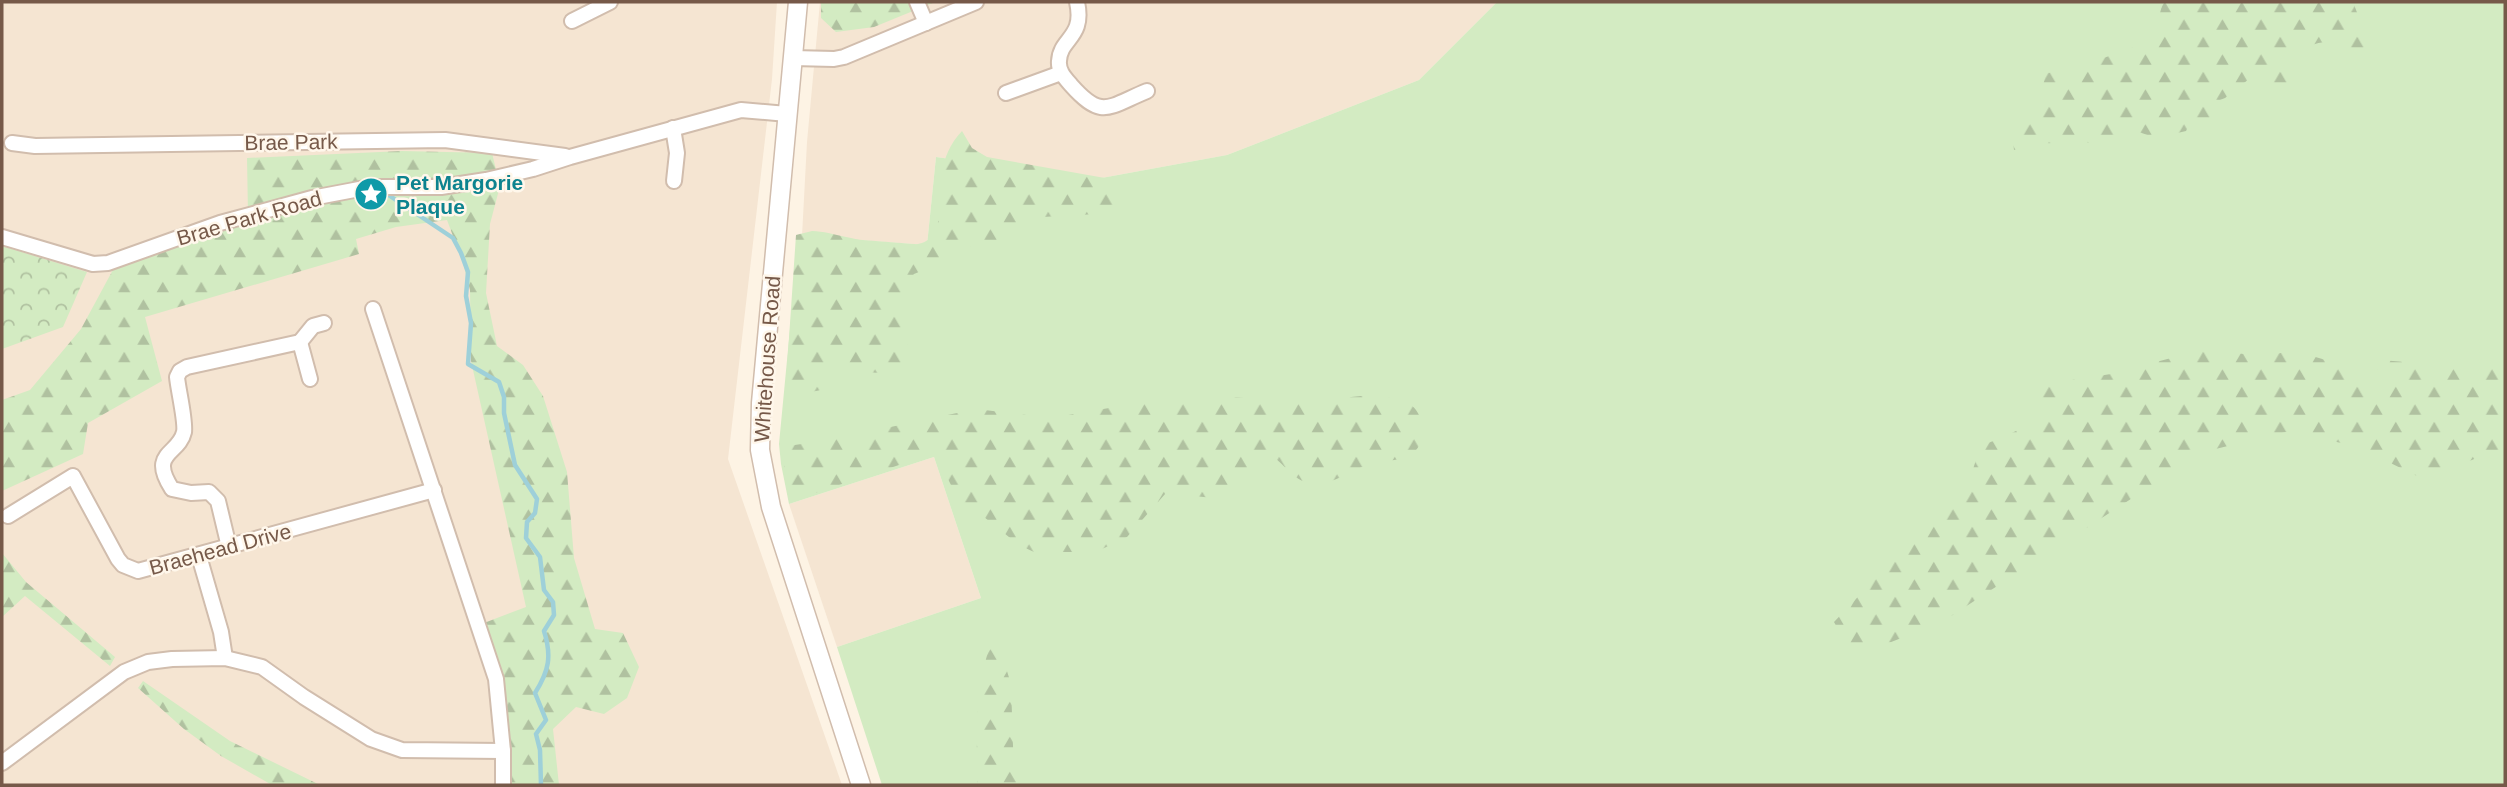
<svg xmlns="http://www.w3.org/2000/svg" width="2507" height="787" font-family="Helvetica,sans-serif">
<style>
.residential{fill:#f5e5d2}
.grass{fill:#d3ebc2}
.forest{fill:url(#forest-firs)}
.park{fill:url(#park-crowns)}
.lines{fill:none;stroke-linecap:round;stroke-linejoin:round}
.stream{stroke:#9ed0d9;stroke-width:4.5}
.minor-casing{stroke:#d1bdad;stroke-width:18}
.tertiary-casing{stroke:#d1bdad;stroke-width:21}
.minor{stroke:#fff;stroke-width:14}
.tertiary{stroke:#fff;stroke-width:18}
.labels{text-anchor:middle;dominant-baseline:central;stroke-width:5;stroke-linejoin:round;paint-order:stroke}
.street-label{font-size:21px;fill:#765949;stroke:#fff7eb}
.culture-label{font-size:21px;font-weight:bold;fill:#0d838f;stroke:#fff7eb;text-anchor:start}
</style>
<defs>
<pattern id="forest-firs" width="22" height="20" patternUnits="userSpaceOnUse" patternTransform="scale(1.75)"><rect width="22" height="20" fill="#d3ebc2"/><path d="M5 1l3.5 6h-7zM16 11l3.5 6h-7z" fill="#b0c1a0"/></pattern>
<pattern id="park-crowns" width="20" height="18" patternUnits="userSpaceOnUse" patternTransform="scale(1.75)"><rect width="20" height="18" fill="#d3ebc2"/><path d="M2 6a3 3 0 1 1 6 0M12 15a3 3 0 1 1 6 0" fill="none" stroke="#b0c1a0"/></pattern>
</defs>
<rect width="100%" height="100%" fill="#fdf3e4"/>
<g class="residential">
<path d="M 2,2 L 777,2 L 772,79 L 728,459 L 842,785 L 2,785 Z"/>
<path d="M 820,2 L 1497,2 L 1419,80 L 1227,155 L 1096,179 L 936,157 L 927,245 L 802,236 L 807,142 Z"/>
<path d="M 934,457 L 981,598 L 837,647 L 789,504 Z"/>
</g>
<path class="grass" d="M 1497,2 L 2505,2 L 2505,785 L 882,785 L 837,647 L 981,598 L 934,457 L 789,504 L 781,464 L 779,444 L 799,235 L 927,245 L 936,157 L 1096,179 L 1227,155 L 1419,80 Z"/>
<g class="forest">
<path d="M 821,2 L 935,2 L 874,27 L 836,32 L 821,18 Z"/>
<path d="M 2163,2 L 2353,2 L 2361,23 L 2374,42 L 2365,65 C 2326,42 2335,32 2289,56 L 2287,86 L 2269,91 L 2249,79 L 2225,98 L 2210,104 L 2211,121 L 2193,118 L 2186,131 L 2156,138 L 2136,131 L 2119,133 L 2105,148 L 2080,140 L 2068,152 L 2053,143 L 2033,144 L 2014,150 L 2012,132 L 2040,98 L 2046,73 L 2081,70 L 2100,59 L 2128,50 L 2154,35 Z"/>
<path d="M 962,131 L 972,148 L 987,157 L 1105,178 L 1117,190 L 1121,208 L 1115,213 L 1024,218 L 1007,228 L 996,243 L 968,247 L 943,262 L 914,274 L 903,287 L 897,315 L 912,359 L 882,373 L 863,372 L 853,368 L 819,368 L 821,390 L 785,397 L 796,235 C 801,234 807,232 812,231 C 837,230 934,270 938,222 C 941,188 937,157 962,131 Z"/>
<path d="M 402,151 L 492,153 L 500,186 L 490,224 L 486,293 L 497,346 L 523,365 L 543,396 L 567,472 L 574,558 L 595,629 L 623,633 L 639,667 L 627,698 L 604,714 L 576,707 L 553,729 L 559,785 L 510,785 L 512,752 L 503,680 L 484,623 L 526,607 L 471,361 L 470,290 L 463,263 L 447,220 L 396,227 L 356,239 L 359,254 L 145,317 L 162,381 L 88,423 L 83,454 L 2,491 L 2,400 L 30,390 L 81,329 L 122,253 L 248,215 L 247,158 Z"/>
<path d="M 2205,349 L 2259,356 L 2295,351 L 2353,368 L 2380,395 L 2393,382 L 2372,365 L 2381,360 L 2429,364 L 2489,363 L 2505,359 L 2505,450 L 2493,451 L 2425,480 L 2358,447 L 2290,431 L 2203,452 L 1942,622 L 1853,657 L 1834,622 L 1915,537 L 1972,472 L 1981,445 C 2005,438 2023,429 2043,413 L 2033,386 L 2111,374 Z"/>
<path d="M 1361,396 C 1386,398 1422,394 1422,430 C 1422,436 1421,445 1416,450 C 1405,462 1384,460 1370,464 C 1352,470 1334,484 1315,484 C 1298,484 1287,468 1275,458 L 1226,493 L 1213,498 L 1166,493 L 1127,537 L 1098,551 L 1081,552 L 1034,552 L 1019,545 L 979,513 L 963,509 L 935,453 L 791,501 L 781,447 L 829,440 L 976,409 L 1051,418 L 1144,402 L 1237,397 L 1283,404 Z"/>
<path d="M 2,553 L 26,582 L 115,657 L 110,666 L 25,596 L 2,617 Z"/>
<path d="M 991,643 L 1002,655 L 1011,684 L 1014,776 L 1018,785 L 977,785 C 977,736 974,690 991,643 Z"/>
<path d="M 143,681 L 230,741 L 320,785 L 272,785 L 221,756 L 184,729 L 138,688 Z"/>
</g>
<path class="park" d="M 2,246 L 87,272 L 63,327 L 2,349 Z"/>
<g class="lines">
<path class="stream" d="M 384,192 L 453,238 L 461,253 L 468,272 L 466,296 L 471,323 L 468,364 L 499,382 L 504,397 L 504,413 L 515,465 L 537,499 L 535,513 L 527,522 L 526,538 L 540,557 L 544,590 L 553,602 L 554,615 L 544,631 C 552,656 549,671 535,693 L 546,720 L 536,734 L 540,750 L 541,785"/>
<defs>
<g id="minor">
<path d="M 917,2 L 926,23"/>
<path d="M 1077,2 C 1085,38 1060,38 1059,61 C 1058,71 1065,78 1071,85 C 1102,120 1108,107 1147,91"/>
<path d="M 572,21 L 610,2"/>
<path d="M 793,58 L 834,59 L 844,57 L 976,2"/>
<path d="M 1006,93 L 1061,73"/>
<path d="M 673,128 L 677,153 L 674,181"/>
<path d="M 12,143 L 35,146 L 445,140 L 565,156"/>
<path d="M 2,237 L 93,264 L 108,263 L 220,223 L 312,198 L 370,187 L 441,187 L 486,180 L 533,169 L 570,157 L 741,110 L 787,114"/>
<path d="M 373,309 L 496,679 L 503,751 L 503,785"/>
<path d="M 300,342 L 313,326 L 324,323"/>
<path d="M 8,516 L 73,476 L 118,559 L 123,565 L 138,571 L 434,490"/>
<path d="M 229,547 L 218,501 L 209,492 L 191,493 L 172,489 C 148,452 179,455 184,432 C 186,422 178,389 177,377 L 180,371 L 187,367 L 300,342 L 310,379"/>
<path d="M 199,556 L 221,632 L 225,658"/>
<path d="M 2,763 L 124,672 L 148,662 L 172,659 L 225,658 L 262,667 L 304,697 L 371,739 L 402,750 L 503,751"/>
</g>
<path id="tertiary" d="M 798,2 L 761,403 L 760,450 L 771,507 L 861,785"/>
</defs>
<use href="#minor" class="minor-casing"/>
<use href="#tertiary" class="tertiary-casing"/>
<use href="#minor" class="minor"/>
<use href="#tertiary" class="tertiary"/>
</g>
<defs>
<symbol id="sight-disc" viewBox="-11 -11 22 22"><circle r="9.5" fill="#0f9aa8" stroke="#fff7eb"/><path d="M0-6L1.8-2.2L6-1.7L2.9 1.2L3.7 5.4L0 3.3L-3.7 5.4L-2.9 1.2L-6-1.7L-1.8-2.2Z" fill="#fff"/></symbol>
</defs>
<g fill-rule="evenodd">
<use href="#sight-disc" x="352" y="175" width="38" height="38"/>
</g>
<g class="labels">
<g class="street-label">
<text transform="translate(291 142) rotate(-1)">Brae Park</text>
<text transform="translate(249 218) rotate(-16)">Brae Park Road</text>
<text transform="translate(767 359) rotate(-86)">Whitehouse Road</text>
<text transform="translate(220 549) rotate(-15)">Braehead Drive</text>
</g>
<g class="culture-label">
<text x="396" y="182">Pet Margorie<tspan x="396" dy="24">Plaque</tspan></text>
</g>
</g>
<rect width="2507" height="787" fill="none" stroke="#765949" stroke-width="7"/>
</svg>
